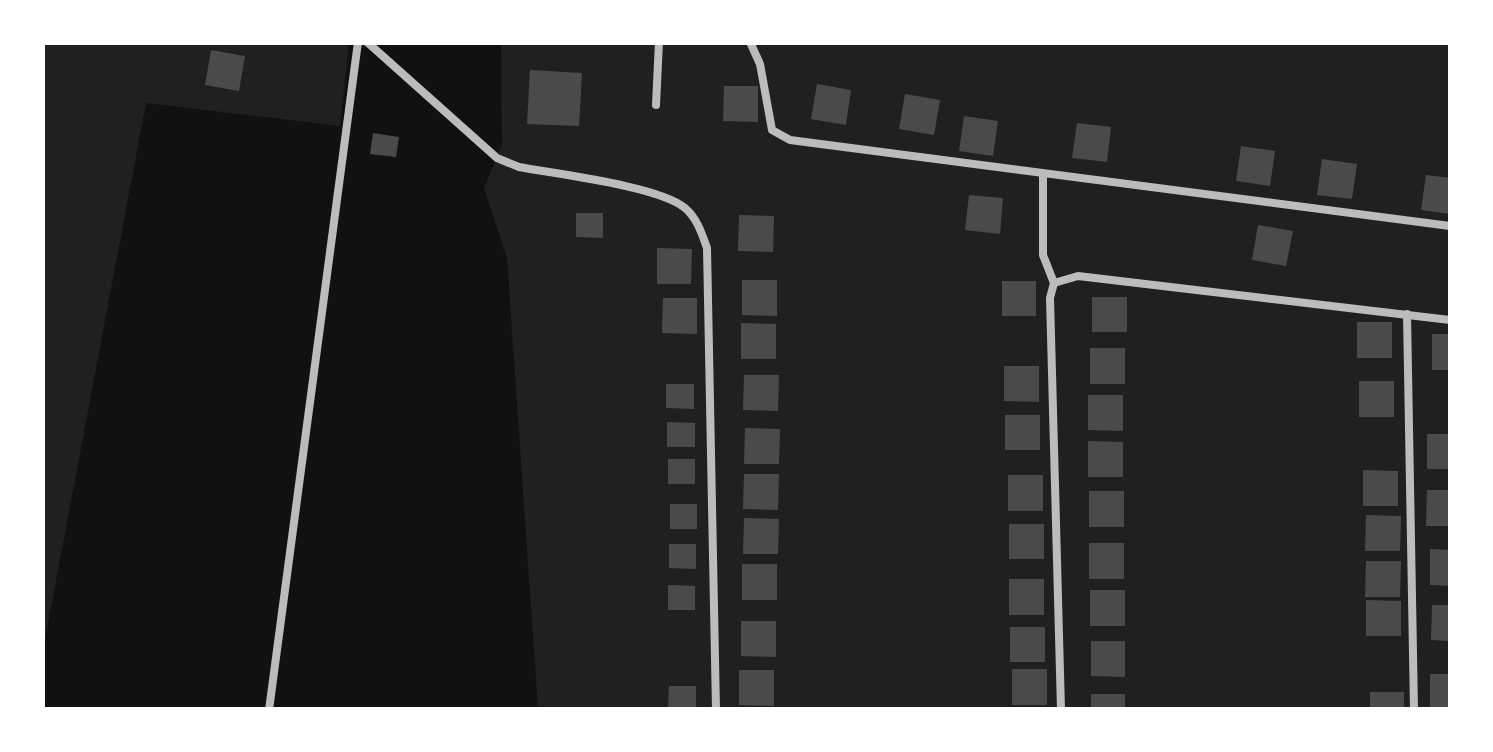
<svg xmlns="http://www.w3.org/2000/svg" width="1493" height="752" font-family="'Exo 2',sans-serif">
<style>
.green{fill:#202020}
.building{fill:#4a4a4a}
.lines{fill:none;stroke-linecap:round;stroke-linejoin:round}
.service{stroke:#bcbcbc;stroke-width:8}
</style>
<rect width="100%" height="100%" fill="#111"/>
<g class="green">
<path d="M 43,43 L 349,43 L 340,126 L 146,103 L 43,650 Z"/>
<path d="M 501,43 L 1450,43 L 1450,709 L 538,709 L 507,258 L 484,188 L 502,145 Z"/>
</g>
<g class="building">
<path d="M 211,50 L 245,56 L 239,91 L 205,85 Z"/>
<path d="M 530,70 L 582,73 L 579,126 L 527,124 Z"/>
<path d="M 817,84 L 851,90 L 846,125 L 811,119 Z"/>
<path d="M 724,86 L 758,86 L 758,122 L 723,121 Z"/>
<path d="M 905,94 L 940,100 L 934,135 L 899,129 Z"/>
<path d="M 964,116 L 998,121 L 993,156 L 959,151 Z"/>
<path d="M 1077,123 L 1111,127 L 1107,162 L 1072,158 Z"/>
<path d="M 373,133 L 399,137 L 396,157 L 370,154 Z"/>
<path d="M 1241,146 L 1275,151 L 1270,186 L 1236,181 Z"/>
<path d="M 1322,159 L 1357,164 L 1352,199 L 1317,195 Z"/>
<path d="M 1426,175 L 1450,178 L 1450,214 L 1421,210 Z"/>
<path d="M 969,195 L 1003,198 L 1000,234 L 965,230 Z"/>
<path d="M 576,213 L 603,213 L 603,238 L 576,237 Z"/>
<path d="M 739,215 L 774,216 L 773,252 L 738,251 Z"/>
<path d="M 1258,225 L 1293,231 L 1286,266 L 1252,260 Z"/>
<path d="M 657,248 L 692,249 L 691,284 L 657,284 Z"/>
<path d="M 742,280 L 777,280 L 777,316 L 742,315 Z"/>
<rect x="1002" y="281" width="34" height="35"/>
<rect x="1092" y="297" width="35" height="35"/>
<path d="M 663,298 L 697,298 L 697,334 L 662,333 Z"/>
<rect x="1357" y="322" width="35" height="36"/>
<path d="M 741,323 L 776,324 L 776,359 L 741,359 Z"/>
<rect x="1432" y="334" width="18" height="36"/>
<rect x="1090" y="348" width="35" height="36"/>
<path d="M 1004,366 L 1039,366 L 1039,402 L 1004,401 Z"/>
<path d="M 744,375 L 779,375 L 778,411 L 743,410 Z"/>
<rect x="1359" y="381" width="35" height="36"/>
<path d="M 666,384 L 694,384 L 694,409 L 666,408 Z"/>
<path d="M 1088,395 L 1123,395 L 1123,431 L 1088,430 Z"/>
<rect x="1005" y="415" width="35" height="35"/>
<path d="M 667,422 L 695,423 L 695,447 L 667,447 Z"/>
<path d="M 745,428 L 780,429 L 779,464 L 744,464 Z"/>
<rect x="1427" y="434" width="23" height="35"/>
<path d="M 1088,441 L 1123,442 L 1123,477 L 1088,477 Z"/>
<rect x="668" y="459" width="27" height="25"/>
<path d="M 1363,470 L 1398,471 L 1398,506 L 1363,506 Z"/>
<path d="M 744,474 L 779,474 L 778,510 L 743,509 Z"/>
<rect x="1008" y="475" width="35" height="36"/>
<path d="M 1427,490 L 1450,490 L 1450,526 L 1426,526 Z"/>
<rect x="1089" y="491" width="35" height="36"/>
<rect x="670" y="504" width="27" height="25"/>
<path d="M 1366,515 L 1401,516 L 1400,551 L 1365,551 Z"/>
<path d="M 744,518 L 779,519 L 778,554 L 743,554 Z"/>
<rect x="1009" y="524" width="35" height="35"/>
<rect x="1089" y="543" width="35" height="36"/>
<path d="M 669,544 L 696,544 L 696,569 L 669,568 Z"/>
<path d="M 1430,549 L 1450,550 L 1450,586 L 1430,585 Z"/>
<path d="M 1366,561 L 1401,561 L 1400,597 L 1365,597 Z"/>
<rect x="742" y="564" width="35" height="36"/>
<rect x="1009" y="579" width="35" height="36"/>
<path d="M 668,585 L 695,586 L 695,610 L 668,610 Z"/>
<rect x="1090" y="590" width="35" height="36"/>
<path d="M 1366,600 L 1401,601 L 1401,636 L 1366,636 Z"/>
<path d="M 1432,605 L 1450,605 L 1450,641 L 1431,640 Z"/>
<path d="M 741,621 L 776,621 L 776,657 L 741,656 Z"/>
<rect x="1010" y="627" width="35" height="35"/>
<path d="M 1091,641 L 1125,641 L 1125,677 L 1091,676 Z"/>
<rect x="1012" y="669" width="35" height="36"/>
<path d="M 739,670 L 774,670 L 774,706 L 739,705 Z"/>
<path d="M 1430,674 L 1450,674 L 1450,710 L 1430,709 Z"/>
<path d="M 669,686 L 696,686 L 696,710 L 668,710 Z"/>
<rect x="1370" y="692" width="34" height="18"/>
<rect x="1091" y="694" width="34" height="16"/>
</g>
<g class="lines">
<g class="service">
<path d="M 367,42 L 497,158 L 519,167 C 556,174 659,186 685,208 C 697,218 702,234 707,248 L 716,710"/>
<path d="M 750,42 L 760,64 L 772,130 L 790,140 L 1450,226"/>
<path d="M 656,105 L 659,42"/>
<path d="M 1043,174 L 1043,255 L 1054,283"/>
<path d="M 1407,314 L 1414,710"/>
<path d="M 269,710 L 358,42"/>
<path d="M 1061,710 L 1050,298 L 1054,283 L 1078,276 L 1450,320"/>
</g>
</g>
<rect width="1493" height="752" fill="none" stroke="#ffffff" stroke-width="90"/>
</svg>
